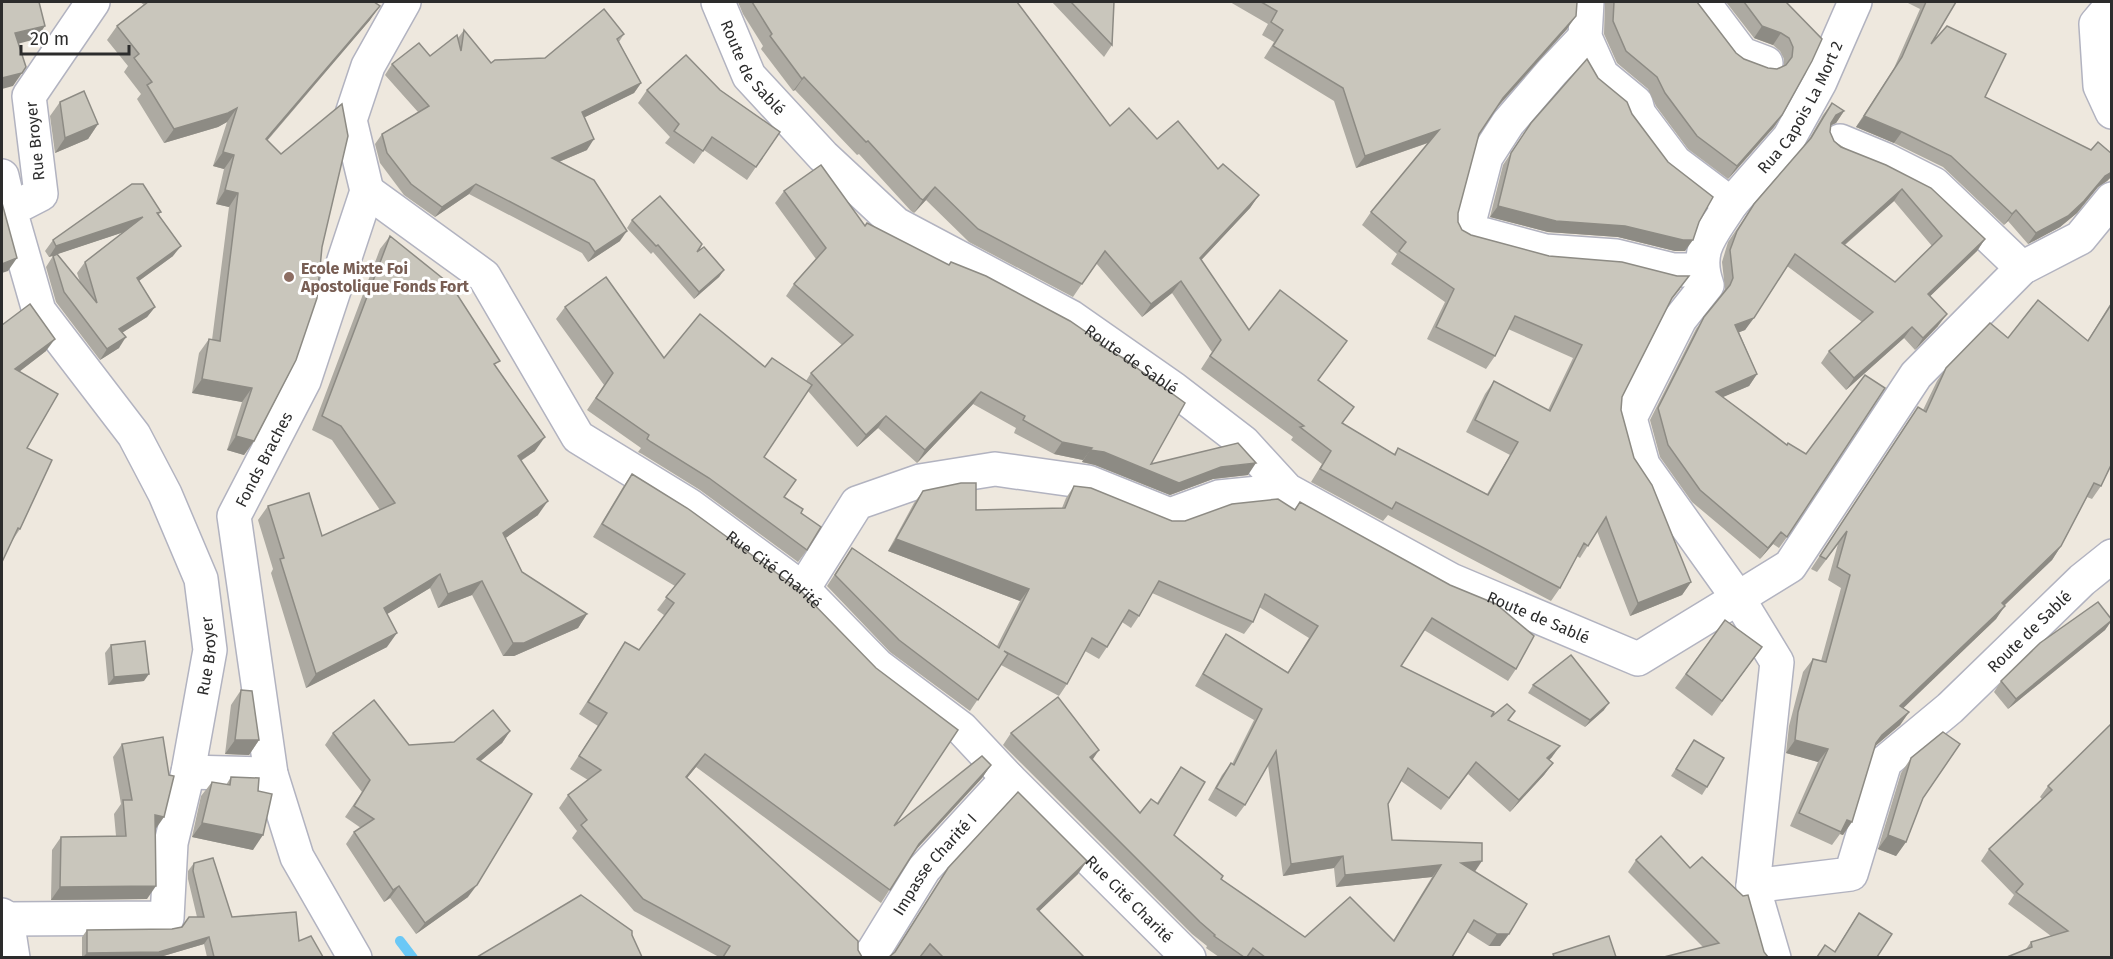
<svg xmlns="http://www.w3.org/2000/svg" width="2113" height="959" font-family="'Fira Sans',sans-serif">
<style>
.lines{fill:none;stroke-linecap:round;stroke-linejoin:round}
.stream{stroke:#6bc8f6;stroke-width:10}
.minor-casing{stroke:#b2b3c0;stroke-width:36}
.minor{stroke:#fff;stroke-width:33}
.wall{fill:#adaaa2;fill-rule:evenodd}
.shaded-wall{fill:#8d8b84}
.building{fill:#c9c6bc;stroke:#8d8b84;stroke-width:1.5;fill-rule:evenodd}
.education-dot{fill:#8d6e63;stroke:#fff;stroke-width:2}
.labels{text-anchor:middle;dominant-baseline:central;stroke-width:6;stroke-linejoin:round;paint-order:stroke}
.street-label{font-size:16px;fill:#2c2c2c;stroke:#fff}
.education-label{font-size:16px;font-weight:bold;fill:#785e54;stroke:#fff;text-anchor:start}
</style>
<rect width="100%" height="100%" fill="#eee8de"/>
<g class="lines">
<path class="stream" d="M 400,941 L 413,958"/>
<defs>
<g id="minor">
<path id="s1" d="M 718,2 L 749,76 L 823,156 L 896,224 L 1071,317 L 1174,389 L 1243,442 L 1287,490 L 1451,580 L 1638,659 L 1738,598 L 1777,662 L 1753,886 L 1851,874 L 1885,762 L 1950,708 L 2082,580 L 2112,556"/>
<path d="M 1587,2 L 1585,37 L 1602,75 L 1636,103 L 1639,114 L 1675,162 L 1731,204 C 1713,233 1694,249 1707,285 L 1680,319 L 1630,418 L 1643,465 L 1738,598 L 1790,566 L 1916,375 L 2022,268 L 2080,238 L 2112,199"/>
<path d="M 1703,2 L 1742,54 L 1766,63"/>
<path d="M 2112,5 L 2096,24 L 2100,86 L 2112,112"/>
<path d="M 1585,37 L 1552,72 L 1508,123 L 1486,157 L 1467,230 L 1545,251 L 1616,256 L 1673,270 L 1701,270"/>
<path d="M 1840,141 L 1886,160 L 1934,184 L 2022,268"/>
<path d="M 2,176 L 10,210"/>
<path id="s2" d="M 367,191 L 484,276 L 578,437 L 689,505 L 803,589 L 878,666 L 962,729 L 1008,778 L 1189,958"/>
<path id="s3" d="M 1731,204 L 1789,138 L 1820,82 L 1855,2"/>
<path d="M 803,589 L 857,503 L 920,481 L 995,469 L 1088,482 L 1170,515 L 1219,497 L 1287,490"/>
<path d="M 188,772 L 271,774"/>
<path d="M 1753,886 L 1774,958"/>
<path d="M 2,915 L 7,919 L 13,958"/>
<path id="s4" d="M 7,919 L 167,918 L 171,843 L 188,772 L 210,650 L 201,579 L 165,494 L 134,435 L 39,311 L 10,210 L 41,194 L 29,96 L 93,2"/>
<path id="s5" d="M 355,958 L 297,857 L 271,774 L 234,516 L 304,381 L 367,191 L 350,120 L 368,66 L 404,2"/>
<path id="s6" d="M 867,958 L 873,952 L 924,869 L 1008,778"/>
</g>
</defs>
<use href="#minor" class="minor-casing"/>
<use href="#minor" class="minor"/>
</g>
<g class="wall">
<path d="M 140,2 L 374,2 L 370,20 L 267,141 L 254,441 L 244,455 L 227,450 L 242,402 L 192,393 L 199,353 L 209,339 L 212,340 L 229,207 L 216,204 L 224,169 L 213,166 L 227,122 L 218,127 L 164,143 L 137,99 L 141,94 L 124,72 L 128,66 L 107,40 L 117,26 L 144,5 Z"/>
<path d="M 738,2 L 1017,2 L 1110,126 L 1157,139 L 1218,169 L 1259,195 L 1250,208 L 1201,260 L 1249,330 L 1347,341 L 1318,380 L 1342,423 L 1394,454 L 1398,448 L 1487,494 L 1510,455 L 1466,432 L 1485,394 L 1494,381 L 1548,410 L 1573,358 L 1508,329 L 1495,356 L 1486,369 L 1427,339 L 1445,302 L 1391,264 L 1397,254 L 1362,225 L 1371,212 L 1428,143 L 1356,168 L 1334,101 L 1264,58 L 1274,42 L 1262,35 L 1268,24 L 1230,2 L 1577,2 L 1567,29 L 1496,108 L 1479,134 L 1458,213 L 1458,222 L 1462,230 L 1471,235 L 1549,256 L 1680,289 L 1670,301 L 1622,397 L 1621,410 L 1634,458 L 1691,582 L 1682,595 L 1630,616 L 1597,531 L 1580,558 L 1577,556 L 1560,588 L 1551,601 L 1388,515 L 1383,521 L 1311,482 L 1322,464 L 1291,440 L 1293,437 L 1201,369 L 1212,352 L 1172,293 L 1142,317 L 1096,263 L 1073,297 L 969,242 L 926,200 L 914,213 L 911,211 L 859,154 L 857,155 L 795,90 L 793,91 L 761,49 L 763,46 L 743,14 Z"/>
<path d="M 1052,2 L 1114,2 L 1112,45 L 1104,57 Z"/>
<path d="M 1605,2 L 1697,2 L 1736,53 L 1744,59 L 1768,68 L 1777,69 L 1784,66 L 1784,59 L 1780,51 L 1773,45 L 1754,38 L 1726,2 L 1786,2 L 1822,39 L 1782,115 L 1774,127 L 1728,179 L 1688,149 L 1656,106 L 1648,89 L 1617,63 L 1604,34 Z"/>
<path d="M 1906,2 L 1956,2 L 1931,44 L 1985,97 L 2091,150 L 2112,154 L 2112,176 L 2107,181 L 2098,187 L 2077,213 L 2060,227 L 2028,244 L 2008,221 L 2004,225 L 1943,167 L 1894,143 L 1856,127 L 1894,68 L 1920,9 Z"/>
<path d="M 464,30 L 491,63 L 545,58 L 624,34 L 619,42 L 641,83 L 634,93 L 585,117 L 587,150 L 559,162 L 620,241 L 588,262 L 582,253 L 469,194 L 435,217 L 404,195 L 380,163 L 375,144 L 382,134 L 418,112 L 385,75 L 392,64 L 430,56 L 458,38 Z"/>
<path d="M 1598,78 L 1632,114 L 1699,222 L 1685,251 L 1675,251 L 1618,237 L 1548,232 L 1490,217 L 1503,165 L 1531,123 Z"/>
<path d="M 647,90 L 720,90 L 780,132 L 747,180 L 704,150 L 694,164 L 665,143 L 670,137 L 638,103 Z"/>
<path d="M 60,102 L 98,124 L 88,139 L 55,153 L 50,116 Z"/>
<path d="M 1832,103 L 1844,111 L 1836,123 L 1830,125 L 1830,132 L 1834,141 L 1985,239 L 1977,251 L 1930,296 L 1938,326 L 1915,350 L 1904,338 L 1846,390 L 1821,363 L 1829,351 L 1862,322 L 1787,266 L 1745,330 L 1739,332 L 1757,374 L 1749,386 L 1722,397 L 1787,537 L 1779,548 L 1773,544 L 1760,559 L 1692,502 L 1660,457 L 1650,420 L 1696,329 L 1723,293 L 1725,289 L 1722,262 L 1728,242 L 1754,204 L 1807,143 L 1823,115 ZM 1894,201 L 1932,246 L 1895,282 L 1845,245 Z"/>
<path d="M 784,191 L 865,226 L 949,265 L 951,262 L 1100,345 L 1151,464 L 1248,475 L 1213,479 L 1170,495 L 1095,465 L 1082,462 L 1083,460 L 1054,454 L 1014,433 L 1016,428 L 973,404 L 917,463 L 878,428 L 857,447 L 808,391 L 764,457 L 784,497 L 801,513 L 807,550 L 798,562 L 700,490 L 642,454 L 638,452 L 641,448 L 587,410 L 604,385 L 556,319 L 565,307 L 664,358 L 765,367 L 806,381 L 811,373 L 842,345 L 786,296 L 794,284 L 816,259 L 775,203 Z"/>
<path d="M 161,212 L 159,214 L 173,256 L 139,281 L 155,307 L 147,317 L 122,333 L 119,348 L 100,360 L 56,302 L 46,267 L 53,256 L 56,255 L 49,257 L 45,251 L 53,240 ZM 124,232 L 85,262 L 77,273 L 80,282 L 57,254 Z"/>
<path d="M 632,220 L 697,252 L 724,270 L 719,277 L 694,299 L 653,252 L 651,254 L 627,228 Z"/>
<path d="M 390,236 L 496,367 L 535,451 L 521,461 L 538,515 L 505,538 L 522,572 L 587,614 L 578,628 L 514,656 L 503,656 L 472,595 L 438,608 L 430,588 L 387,614 L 387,647 L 306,688 L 271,573 L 273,569 L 258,520 L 268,506 L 322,536 L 380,510 L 332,440 L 312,430 L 380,249 Z"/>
<path d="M 2112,301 L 2112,463 L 2101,486 L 2092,499 L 2087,497 L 2061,546 L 2052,560 L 2004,606 L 1996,619 L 1902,708 L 1909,712 L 1900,725 L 1876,745 L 1843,835 L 1840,834 L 1832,845 L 1790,826 L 1818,762 L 1786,753 L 1789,726 L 1803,672 L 1813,659 L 1821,661 L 1841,588 L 1828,580 L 1838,544 L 1817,572 L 1811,569 L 1909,420 L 1923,410 L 1937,381 L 1946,368 L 2008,338 L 2088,340 Z"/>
<path d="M 2,325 L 46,351 L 19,372 L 27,448 L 20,529 L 12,541 Z"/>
<path d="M 632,474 L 894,826 L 991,765 L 982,778 L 913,853 L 881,903 L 696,767 L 687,778 L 858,950 L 862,957 L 719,957 L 634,911 L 572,838 L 577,831 L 559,808 L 568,795 L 588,780 L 570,769 L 598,726 L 579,714 L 625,642 L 639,650 L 664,615 L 657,610 L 675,586 L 593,537 L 623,487 Z"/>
<path d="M 1074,486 L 1172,521 L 1185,521 L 1294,510 L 1300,502 L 1516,669 L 1508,681 L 1424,630 L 1401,666 L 1491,717 L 1509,720 L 1552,757 L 1549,760 L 1553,763 L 1544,775 L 1510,812 L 1468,774 L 1441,810 L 1401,781 L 1388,804 L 1392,840 L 1475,872 L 1509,934 L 1500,946 L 1489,946 L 1467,932 L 1452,957 L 1219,957 L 1206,948 L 1207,946 L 1192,934 L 1003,745 L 1011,733 L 1093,759 L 1140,813 L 1157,803 L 1181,767 L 1174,835 L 1221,879 L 1305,937 L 1393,941 L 1432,877 L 1336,887 L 1334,868 L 1283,876 L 1268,765 L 1245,805 L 1236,817 L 1208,800 L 1222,775 L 1231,763 L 1232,764 L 1254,720 L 1195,686 L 1218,646 L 1226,634 L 1288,672 L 1309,638 L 1259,607 L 1253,622 L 1244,634 L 1152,593 L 1139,616 L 1131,628 L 1122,622 L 1107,647 L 1099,659 L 1085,651 L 1067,684 L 1059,696 L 1001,665 L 970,711 L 890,652 L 827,586 L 852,548 L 997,646 L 1020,601 L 888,551 L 914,503 L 923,491 L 976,510 L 1062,508 L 1066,498 Z"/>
<path d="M 1725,620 L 1762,647 L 1712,716 L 1675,688 Z"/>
<path d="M 2112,620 L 2105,630 L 2008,709 L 1994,692 L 2001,681 Z"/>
<path d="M 111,645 L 144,681 L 108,685 L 105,653 Z"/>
<path d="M 1533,685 L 1604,710 L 1585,727 L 1528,693 Z"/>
<path d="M 241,690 L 259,740 L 249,755 L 225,754 L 231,705 Z"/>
<path d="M 2112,724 L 2112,957 L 2026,949 L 2031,942 L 2051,936 L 2008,904 L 2014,895 L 1981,861 L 1989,849 L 2042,799 L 2040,797 L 2048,786 Z"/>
<path d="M 510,731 L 502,743 L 480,761 L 468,897 L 416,934 L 390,898 L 384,902 L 346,844 L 354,832 L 361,828 L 345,817 L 362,792 L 325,745 L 333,733 L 409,745 L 454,742 Z"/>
<path d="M 1694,740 L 1707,787 L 1702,795 L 1671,776 Z"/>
<path d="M 122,744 L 155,830 L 147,899 L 51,900 L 52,850 L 61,837 L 116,836 L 114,814 L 121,804 L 113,757 Z"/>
<path d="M 1911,758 L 1906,842 L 1896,856 L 1878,849 L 1901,773 Z"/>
<path d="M 231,777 L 258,791 L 253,850 L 192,837 L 201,796 L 212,782 L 226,785 Z"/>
<path d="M 1636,860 L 1764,952 L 1703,947 L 1628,872 Z"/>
<path d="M 194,863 L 232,917 L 299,941 L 323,957 L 207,957 L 204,944 L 160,957 L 82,957 L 82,937 L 87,930 L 172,929 L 182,927 L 197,917 L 188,879 L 188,871 Z"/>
<path d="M 948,868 L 1078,874 L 1039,911 L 1084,957 L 922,957 L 893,954 Z"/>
<path d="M 1859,913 L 1877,957 L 1834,952 Z"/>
</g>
<g class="shaded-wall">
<path d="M 380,6 L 370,20 L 256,153 L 266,139 Z"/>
<path d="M 1576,16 L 1567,29 L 1494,111 L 1503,98 Z"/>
<path d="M 45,26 L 36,39 L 6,47 L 15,33 Z"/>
<path d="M 1762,26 L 1781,33 L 1773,45 L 1754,38 Z"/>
<path d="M 22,73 L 13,86 L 2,89 L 2,78 Z"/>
<path d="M 804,77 L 795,90 L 793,91 L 802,79 Z"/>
<path d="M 641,83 L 634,93 L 575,122 L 582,112 Z"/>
<path d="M 237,108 L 227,122 L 218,127 L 164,143 L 174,129 Z"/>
<path d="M 1844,111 L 1836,123 L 1828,127 L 1836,115 Z"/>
<path d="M 1782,115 L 1774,127 L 1728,179 L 1737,166 Z"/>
<path d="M 1864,116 L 1902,132 L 1894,143 L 1856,127 Z"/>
<path d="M 98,124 L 88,139 L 55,153 L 65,138 Z"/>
<path d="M 1439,130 L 1430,142 L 1356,168 L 1365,156 Z"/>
<path d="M 594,139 L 587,150 L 544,168 L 552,158 Z"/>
<path d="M 223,152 L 234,155 L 224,169 L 213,166 Z"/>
<path d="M 2112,172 L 2112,176 L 2107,181 L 2098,187 L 2077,213 L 2060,227 L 2028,244 L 2036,233 L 2105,176 Z"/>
<path d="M 476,184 L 469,194 L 435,217 L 442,207 Z"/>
<path d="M 935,187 L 926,200 L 914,213 L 923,200 Z"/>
<path d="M 1902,189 L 1894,201 L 1834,254 L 1842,243 Z"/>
<path d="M 225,190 L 238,193 L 229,207 L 216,204 Z"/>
<path d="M 1259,195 L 1250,208 L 1191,271 L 1200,258 Z"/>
<path d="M 1498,206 L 1625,226 L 1693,240 L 1685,251 L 1675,251 L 1618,237 L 1548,232 L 1490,217 Z"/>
<path d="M 2016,210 L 2008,221 L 2004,225 L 2012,214 Z"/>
<path d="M 143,217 L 136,228 L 49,257 L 56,246 Z"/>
<path d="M 627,231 L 620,241 L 588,262 L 595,252 Z"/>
<path d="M 1985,239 L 1977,251 L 1920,306 L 1928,294 Z"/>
<path d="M 181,246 L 173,256 L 129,288 L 137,278 Z"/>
<path d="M 17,258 L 8,271 L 2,273 L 2,264 Z"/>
<path d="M 724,270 L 719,277 L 694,299 L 699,292 Z"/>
<path d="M 1181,281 L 1172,293 L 1142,317 L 1151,304 Z"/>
<path d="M 155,307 L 147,317 L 112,339 L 119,329 Z"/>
<path d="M 1947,314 L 1938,326 L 1915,350 L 1923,338 Z"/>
<path d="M 1754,318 L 1745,330 L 1727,337 L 1735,325 Z"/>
<path d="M 1912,327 L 1904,338 L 1846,390 L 1854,378 Z"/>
<path d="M 126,337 L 119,348 L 100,360 L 107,349 Z"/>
<path d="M 55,339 L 46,351 L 7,381 L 15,369 Z"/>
<path d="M 1757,374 L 1749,386 L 1707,404 L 1716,392 Z"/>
<path d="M 202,379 L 252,388 L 242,402 L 192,393 Z"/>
<path d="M 981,392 L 973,404 L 917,463 L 925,450 Z"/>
<path d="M 886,416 L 878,428 L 857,447 L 866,435 Z"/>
<path d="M 236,436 L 254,441 L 244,455 L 227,450 Z"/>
<path d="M 545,437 L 535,451 L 508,469 L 518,456 Z"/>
<path d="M 1062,442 L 1092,448 L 1083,460 L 1054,454 Z"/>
<path d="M 1090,450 L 1104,452 L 1179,483 L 1221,467 L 1256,463 L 1248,475 L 1213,479 L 1170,495 L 1095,465 L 1082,462 Z"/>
<path d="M 548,501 L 538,515 L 493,547 L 503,533 Z"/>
<path d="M 1781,532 L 1773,544 L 1760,559 L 1768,548 Z"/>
<path d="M 896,539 L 1029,589 L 1020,601 L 888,551 Z"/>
<path d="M 2061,546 L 2052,560 L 1993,616 L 2002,603 Z"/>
<path d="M 440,574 L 430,588 L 374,622 L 384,608 Z"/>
<path d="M 482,581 L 472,595 L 438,608 L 448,594 Z"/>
<path d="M 1691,582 L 1682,595 L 1630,616 L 1638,603 Z"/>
<path d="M 2005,606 L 1996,619 L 1891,720 L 1900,706 Z"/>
<path d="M 587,614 L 578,628 L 514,656 L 503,656 L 513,643 Z"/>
<path d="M 2112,620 L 2105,630 L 2008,709 L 2016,699 Z"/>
<path d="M 397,633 L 387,647 L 306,688 L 316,674 Z"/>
<path d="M 149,674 L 144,681 L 108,685 L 114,677 Z"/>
<path d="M 1609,703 L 1604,710 L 1585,727 L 1590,720 Z"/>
<path d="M 1909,712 L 1900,725 L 1873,748 L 1882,735 Z"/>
<path d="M 510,731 L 502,743 L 469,771 L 477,759 Z"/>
<path d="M 235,740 L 259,740 L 249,755 L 225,754 Z"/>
<path d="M 1795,740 L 1828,749 L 1818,762 L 1786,753 Z"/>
<path d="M 1560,746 L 1552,757 L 1539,770 L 1547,758 Z"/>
<path d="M 1099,750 L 1091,762 L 1090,757 Z"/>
<path d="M 705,754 L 696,767 L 677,790 L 686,777 Z"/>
<path d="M 1553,763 L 1544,775 L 1510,812 L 1519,800 Z"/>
<path d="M 991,765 L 982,778 L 910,856 L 919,844 Z"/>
<path d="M 155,815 L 164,817 L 155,830 Z"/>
<path d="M 1847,820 L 1852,822 L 1843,835 L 1840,834 Z"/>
<path d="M 202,823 L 263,835 L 253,850 L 192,837 Z"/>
<path d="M 1888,835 L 1906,842 L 1896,856 L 1878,849 Z"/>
<path d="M 1343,856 L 1334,868 L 1283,876 L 1291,864 Z"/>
<path d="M 1087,861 L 1078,874 L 1028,922 L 1037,909 Z"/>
<path d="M 1482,861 L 1474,873 L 1461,863 Z"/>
<path d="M 1441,865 L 1432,877 L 1336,887 L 1345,875 Z"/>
<path d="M 477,885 L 468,897 L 416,934 L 425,923 Z"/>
<path d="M 156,886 L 147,899 L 51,900 L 60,887 Z"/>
<path d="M 399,886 L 390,898 L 384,902 L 393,890 Z"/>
<path d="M 1497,934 L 1509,934 L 1500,946 L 1489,946 Z"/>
<path d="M 209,937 L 204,944 L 160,957 L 83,957 L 87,953 Z"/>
</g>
<g class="building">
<path d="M 2,2 L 39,2 L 45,26 L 15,33 L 26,67 L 22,73 L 2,78 Z"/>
<path d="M 148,2 L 374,2 L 380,6 L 266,139 L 281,154 L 342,104 L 348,136 L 322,247 L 317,298 L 296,360 L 254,441 L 236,436 L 252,388 L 202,379 L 209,339 L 220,341 L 238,193 L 225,190 L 234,155 L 223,152 L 237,108 L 228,113 L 174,129 L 147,85 L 152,82 L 134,58 L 139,54 L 117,26 Z"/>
<path d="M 752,2 L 1017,2 L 1110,126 L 1129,108 L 1157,139 L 1178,121 L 1218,169 L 1223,164 L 1259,195 L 1200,258 L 1249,330 L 1280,290 L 1347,341 L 1318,380 L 1354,407 L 1342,423 L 1395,455 L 1398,448 L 1488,495 L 1518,442 L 1475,420 L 1494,381 L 1550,411 L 1582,345 L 1515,316 L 1495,356 L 1436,327 L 1454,289 L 1399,251 L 1406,242 L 1371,212 L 1439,130 L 1365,156 L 1343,88 L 1273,46 L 1283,30 L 1271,22 L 1277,11 L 1261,2 L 1577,2 L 1576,16 L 1503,98 L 1479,134 L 1458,213 L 1458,222 L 1462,230 L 1471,235 L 1549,256 L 1622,262 L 1677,276 L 1689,276 L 1672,298 L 1622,397 L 1621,410 L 1634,458 L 1652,485 L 1691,582 L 1638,603 L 1606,517 L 1588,546 L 1584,543 L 1560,588 L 1396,502 L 1392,509 L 1320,469 L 1331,451 L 1300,427 L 1304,426 L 1210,356 L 1221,340 L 1181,281 L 1151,304 L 1105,251 L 1082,284 L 978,229 L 935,187 L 923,200 L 920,198 L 868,141 L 866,142 L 804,77 L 802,79 L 770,36 L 772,34 Z"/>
<path d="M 1071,2 L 1114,2 L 1112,45 Z"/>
<path d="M 1614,2 L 1697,2 L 1736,53 L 1744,59 L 1768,68 L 1777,69 L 1786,65 L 1792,57 L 1793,47 L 1789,38 L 1781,33 L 1762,26 L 1744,2 L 1786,2 L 1822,39 L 1812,61 L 1782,115 L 1737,166 L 1697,136 L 1665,93 L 1657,77 L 1626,51 L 1613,21 Z"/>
<path d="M 1926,2 L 1956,2 L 1931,44 L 1947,26 L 2006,54 L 1985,97 L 2091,150 L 2098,142 L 2112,154 L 2112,172 L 2105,176 L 2084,201 L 2068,216 L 2036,233 L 2016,210 L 2012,214 L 1951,156 L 1902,132 L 1864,116 L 1902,57 Z"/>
<path d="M 604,9 L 624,34 L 617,39 L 641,83 L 582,112 L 594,139 L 552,158 L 594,180 L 627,231 L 595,252 L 589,243 L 476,184 L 442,207 L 411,184 L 387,153 L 382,134 L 429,106 L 392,64 L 419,43 L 430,56 L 457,35 L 461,51 L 464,30 L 491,63 L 495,60 L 545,58 Z"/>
<path d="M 686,55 L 720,90 L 780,132 L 756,167 L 712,137 L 703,151 L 674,131 L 679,124 L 647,90 Z"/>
<path d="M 1587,59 L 1598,78 L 1627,102 L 1632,114 L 1668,162 L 1713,197 L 1699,222 L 1693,240 L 1683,240 L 1625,226 L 1556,221 L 1498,206 L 1511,153 L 1531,123 Z"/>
<path d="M 84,91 L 98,124 L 65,138 L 60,102 Z"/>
<path d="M 1832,103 L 1844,111 L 1836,115 L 1831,123 L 1830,132 L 1834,141 L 1841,147 L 1886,165 L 1931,188 L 1985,239 L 1928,294 L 1947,314 L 1923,338 L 1912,327 L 1854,378 L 1829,351 L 1873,312 L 1795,254 L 1754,318 L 1735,325 L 1757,374 L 1716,392 L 1787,445 L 1788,443 L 1806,454 L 1865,375 L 1885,388 L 1787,537 L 1781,532 L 1768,548 L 1700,490 L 1668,445 L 1658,408 L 1704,317 L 1730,285 L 1733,278 L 1730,250 L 1737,231 L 1754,204 L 1811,138 ZM 1902,189 L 1942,236 L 1895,282 L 1842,243 Z"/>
<path d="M 821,165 L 865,226 L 867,223 L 949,265 L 951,262 L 986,276 L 1070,321 L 1102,343 L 1100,345 L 1123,358 L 1185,403 L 1151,464 L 1238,443 L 1256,463 L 1221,467 L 1179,483 L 1104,452 L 1090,450 L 1092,448 L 1062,442 L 1023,420 L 1025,416 L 981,392 L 925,450 L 886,416 L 866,435 L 811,373 L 853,335 L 794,284 L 826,248 L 784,191 Z"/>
<path d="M 132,184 L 143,184 L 161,212 L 157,213 L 181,246 L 137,278 L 155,307 L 119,329 L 126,337 L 107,349 L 64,292 L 53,256 L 57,254 L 97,303 L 85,262 L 143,217 L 56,246 L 53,240 Z"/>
<path d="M 660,196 L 702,244 L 697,252 L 704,247 L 724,270 L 699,292 L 658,245 L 656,246 L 632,220 Z"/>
<path d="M 2,203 L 17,258 L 2,264 Z"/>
<path d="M 390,236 L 451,285 L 500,361 L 494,364 L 545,437 L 518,456 L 548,501 L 503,533 L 522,572 L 587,614 L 524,643 L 513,643 L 482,581 L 448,594 L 440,574 L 384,608 L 397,633 L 316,674 L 280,559 L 284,558 L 268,506 L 309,493 L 322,536 L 395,503 L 341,426 L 322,416 Z"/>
<path d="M 606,277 L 664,358 L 700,314 L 765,367 L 772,358 L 812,385 L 764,457 L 796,480 L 784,497 L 803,509 L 801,513 L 821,527 L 807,550 L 709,478 L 651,442 L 647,439 L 649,435 L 596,398 L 613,373 L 565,307 Z"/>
<path d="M 2038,300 L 2088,341 L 2112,303 L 2112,463 L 2101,486 L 2094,483 L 2061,546 L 2002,603 L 2005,606 L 1900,706 L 1909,712 L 1882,735 L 1876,743 L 1852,822 L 1847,820 L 1841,832 L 1799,813 L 1828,749 L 1795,740 L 1798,712 L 1813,659 L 1826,662 L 1850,575 L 1837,567 L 1847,531 L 1826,559 L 1820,556 L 1918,407 L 1926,412 L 1946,368 L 1990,323 L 2008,338 Z"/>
<path d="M 30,304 L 55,339 L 15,369 L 58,394 L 27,448 L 52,460 L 20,529 L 18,528 L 2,562 L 2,325 Z"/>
<path d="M 632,474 L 687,508 L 800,590 L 876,668 L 958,730 L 894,826 L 982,756 L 991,765 L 919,844 L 890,890 L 705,754 L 686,777 L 858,941 L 858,950 L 862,957 L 723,957 L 730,946 L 643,899 L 581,825 L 587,820 L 568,795 L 601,770 L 579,756 L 607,713 L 588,702 L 625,642 L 639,650 L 674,603 L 666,597 L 685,574 L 602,524 Z"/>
<path d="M 961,483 L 976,483 L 976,510 L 1065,508 L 1074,486 L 1091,488 L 1172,521 L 1185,521 L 1232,504 L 1278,499 L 1295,510 L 1300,502 L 1450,585 L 1496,604 L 1534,636 L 1516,669 L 1432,618 L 1401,666 L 1494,712 L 1491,717 L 1507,704 L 1515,711 L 1508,720 L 1560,746 L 1547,758 L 1553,763 L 1519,800 L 1476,762 L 1449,798 L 1408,768 L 1388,804 L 1392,840 L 1482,843 L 1482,861 L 1461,863 L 1527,904 L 1509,934 L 1497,934 L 1474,920 L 1452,957 L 1265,957 L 1253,948 L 1247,957 L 1244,957 L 1214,936 L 1215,935 L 1200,922 L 1011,733 L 1058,697 L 1099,750 L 1090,757 L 1140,813 L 1151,799 L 1158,804 L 1181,767 L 1205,782 L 1174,835 L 1223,876 L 1221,879 L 1305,937 L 1350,897 L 1394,941 L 1441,865 L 1345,875 L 1343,856 L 1291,864 L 1276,751 L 1245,805 L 1216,788 L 1231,763 L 1234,765 L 1262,709 L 1203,674 L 1226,634 L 1288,673 L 1318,626 L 1265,594 L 1253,622 L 1159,581 L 1139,616 L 1129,610 L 1107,647 L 1092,638 L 1067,684 L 1004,651 L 1008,654 L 978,700 L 899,640 L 835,575 L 852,548 L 999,648 L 1029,589 L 896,539 L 923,491 Z"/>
<path d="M 2098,602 L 2112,620 L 2016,699 L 2001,681 L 2040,643 Z"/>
<path d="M 1725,620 L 1762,647 L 1722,701 L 1686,674 Z"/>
<path d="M 145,641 L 149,674 L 114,677 L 111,645 Z"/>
<path d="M 1571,655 L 1609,703 L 1590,720 L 1533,685 Z"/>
<path d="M 241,690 L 252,691 L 259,740 L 235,740 Z"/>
<path d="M 374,700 L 409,745 L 454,742 L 493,710 L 510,731 L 477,759 L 532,794 L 477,885 L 425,923 L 399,886 L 393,890 L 354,832 L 374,819 L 354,806 L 370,780 L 333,733 Z"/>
<path d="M 2111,724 L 2112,957 L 2007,957 L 2032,947 L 2031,942 L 2068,931 L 2016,892 L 2023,884 L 1989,849 L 2052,790 L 2048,786 Z"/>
<path d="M 1943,732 L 1960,744 L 1923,798 L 1906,842 L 1888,835 L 1911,758 Z"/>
<path d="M 163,737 L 169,775 L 174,776 L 164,817 L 155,815 L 156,886 L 60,887 L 61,837 L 126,836 L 123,800 L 132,800 L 122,744 Z"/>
<path d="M 1694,740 L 1724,758 L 1707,787 L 1676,769 Z"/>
<path d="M 231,777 L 259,778 L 258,791 L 272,794 L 263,835 L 202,823 L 212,782 L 230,785 Z"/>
<path d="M 1018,792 L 1087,861 L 1037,909 L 1084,957 L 943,957 L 930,944 L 920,957 L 889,957 L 895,952 L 948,868 Z"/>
<path d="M 1661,836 L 1690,868 L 1702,857 L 1743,896 L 1748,895 L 1764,952 L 1768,957 L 1664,957 L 1719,943 L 1636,860 Z"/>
<path d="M 213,858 L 232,917 L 296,912 L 299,941 L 311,936 L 323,957 L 214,957 L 209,937 L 159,952 L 87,953 L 87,930 L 172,929 L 182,927 L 189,917 L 204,917 L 193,871 L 194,863 Z"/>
<path d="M 581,895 L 632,931 L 632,935 L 642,957 L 477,957 Z"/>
<path d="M 1859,913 L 1892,934 L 1877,957 L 1817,957 L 1825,945 L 1835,952 Z"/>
<path d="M 1609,936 L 1616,957 L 1554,957 L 1553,954 Z"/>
</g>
<circle class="education-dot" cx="289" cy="277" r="6"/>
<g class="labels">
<g class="street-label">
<text stroke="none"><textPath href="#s1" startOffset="75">Route de Sablé</textPath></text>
<text stroke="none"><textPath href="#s3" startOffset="120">Rua Capois La Mort 2</textPath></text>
<text transform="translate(35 141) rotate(-96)">Rue Broyer</text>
<text stroke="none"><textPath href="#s1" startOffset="561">Route de Sablé</textPath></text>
<text stroke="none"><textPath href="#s5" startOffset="528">Fonds Braches</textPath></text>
<text stroke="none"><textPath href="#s2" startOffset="568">Rue Cité Charité</textPath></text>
<text stroke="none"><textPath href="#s1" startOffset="1047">Route de Sablé</textPath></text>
<text stroke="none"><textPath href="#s1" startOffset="1983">Route de Sablé</textPath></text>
<text stroke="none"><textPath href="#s4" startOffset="426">Rue Broyer</textPath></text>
<text stroke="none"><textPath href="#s6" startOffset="116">Impasse Charité I</textPath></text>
<text stroke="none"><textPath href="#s2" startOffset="1054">Rue Cité Charité</textPath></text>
</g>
<g class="education-label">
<text x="301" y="268">Ecole Mixte Foi<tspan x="301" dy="18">Apostolique Fonds Fort</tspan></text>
</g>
</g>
<rect width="2113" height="959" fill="none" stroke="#2c2c2c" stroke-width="6"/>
<path d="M21 45v9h108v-9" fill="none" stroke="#2c2c2c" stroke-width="3"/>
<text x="30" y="45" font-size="18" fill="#2c2c2c" stroke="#ffffff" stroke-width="4.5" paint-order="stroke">20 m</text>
</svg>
